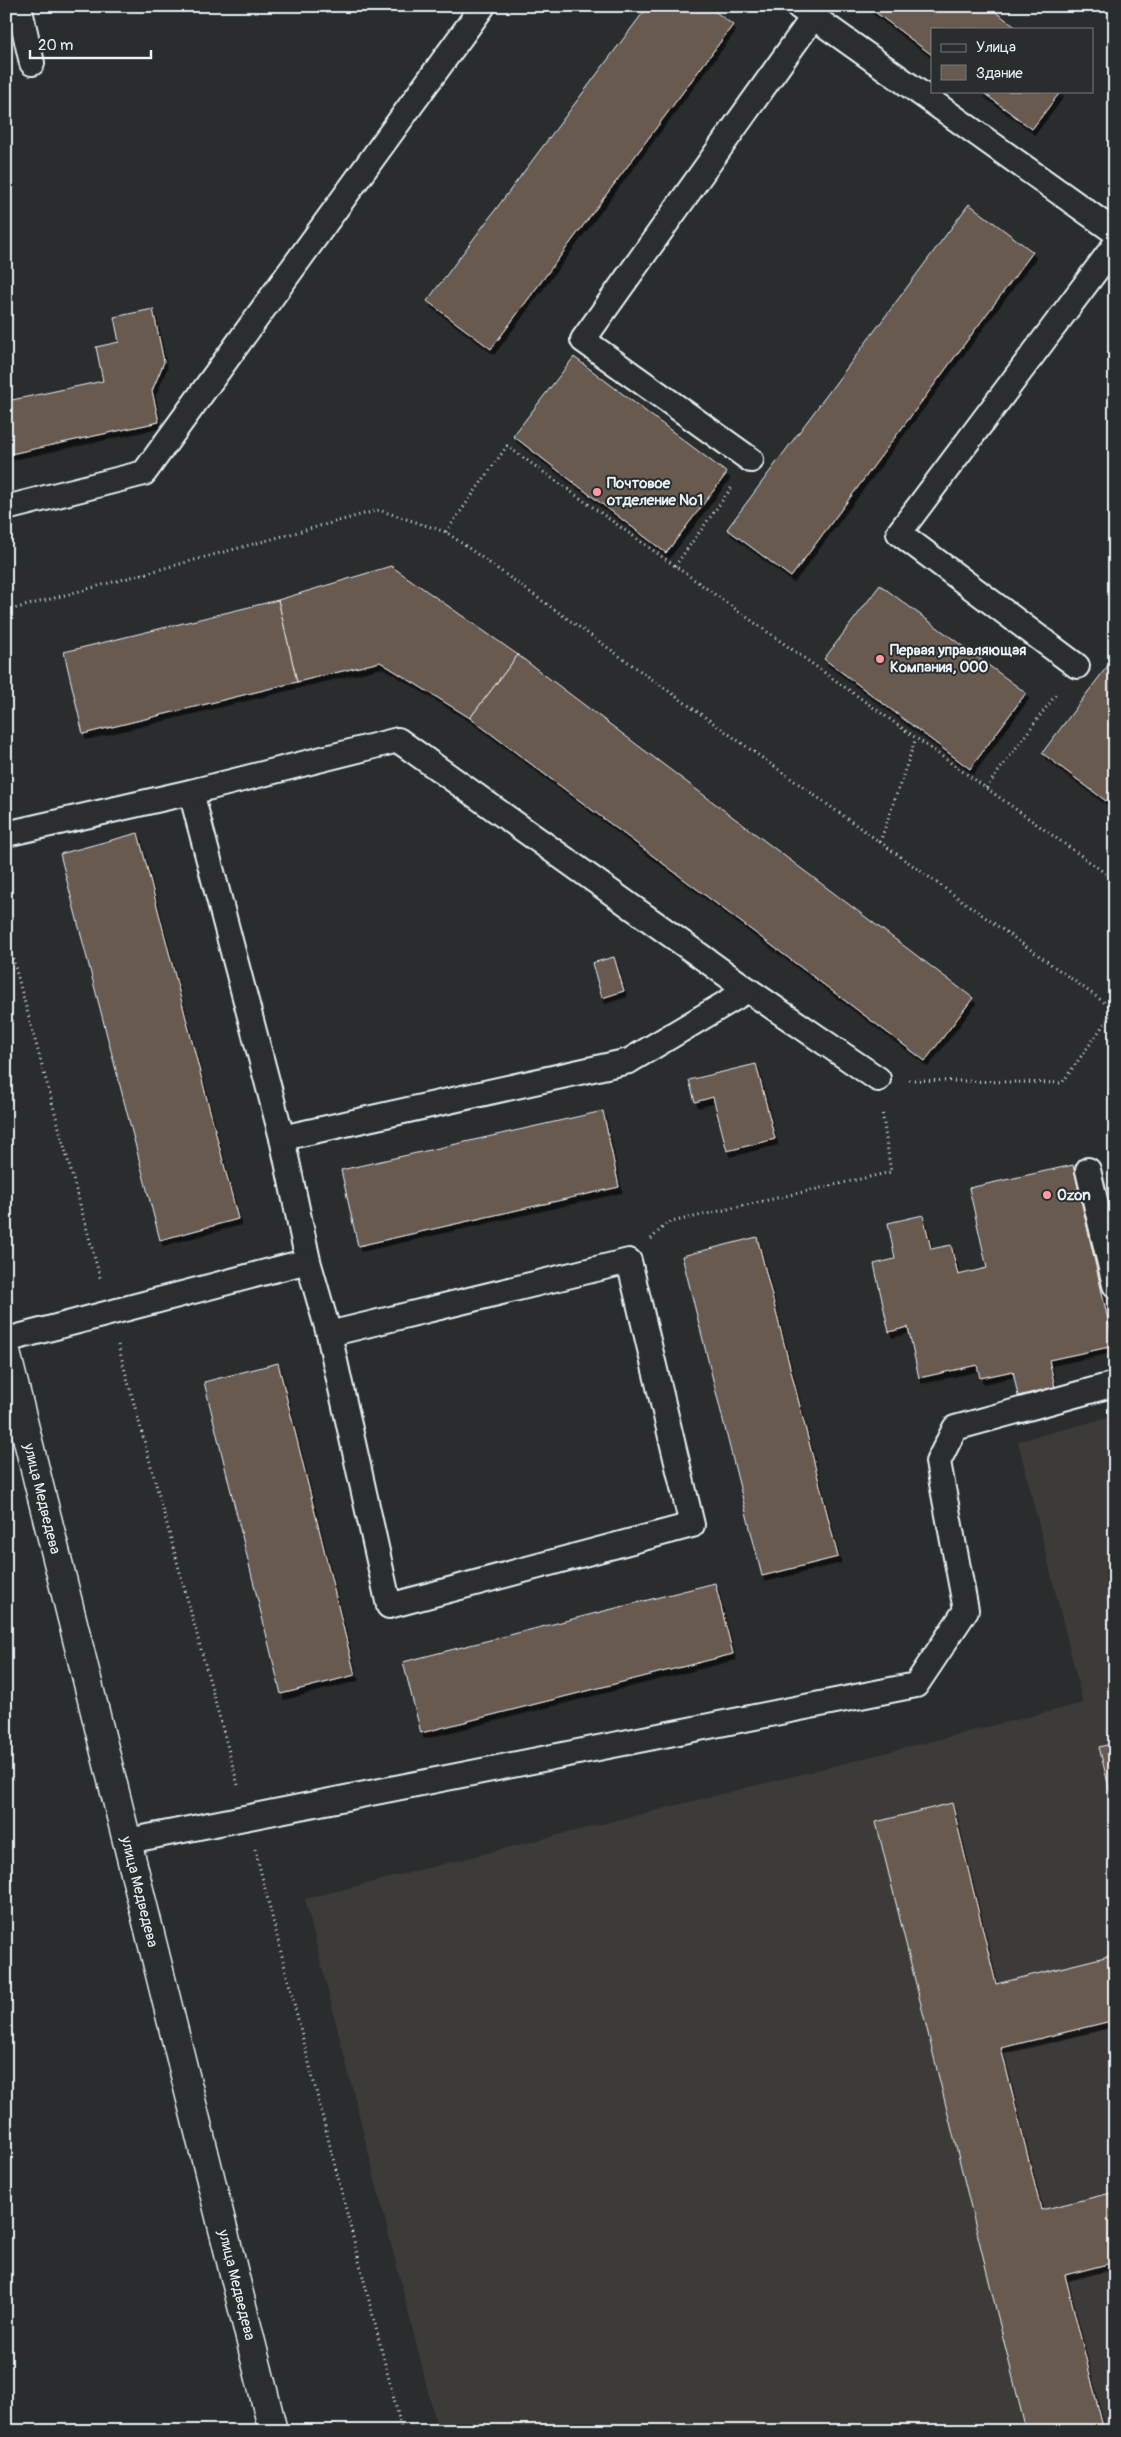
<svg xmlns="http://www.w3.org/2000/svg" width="1121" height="2437" font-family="Pangolin,sans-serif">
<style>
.built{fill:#3d3a38}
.building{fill:#695a50;stroke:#e8f1f8;filter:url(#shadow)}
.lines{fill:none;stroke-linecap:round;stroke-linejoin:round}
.lane-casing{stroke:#e8f1f8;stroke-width:28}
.street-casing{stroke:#e8f1f8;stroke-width:31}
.path{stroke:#e8f1f8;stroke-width:3;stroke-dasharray:1 4;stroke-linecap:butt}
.lane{stroke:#2a2d2e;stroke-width:24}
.street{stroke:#2a2d2e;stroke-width:28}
.poi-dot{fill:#ff9aa2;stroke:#2a2d2e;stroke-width:2}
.labels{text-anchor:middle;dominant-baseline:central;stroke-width:4;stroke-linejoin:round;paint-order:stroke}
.poi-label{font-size:15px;font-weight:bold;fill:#e8f1f8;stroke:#2a2d2e;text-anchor:start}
.street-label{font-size:15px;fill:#e8f1f8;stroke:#2a2d2e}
</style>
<defs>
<filter id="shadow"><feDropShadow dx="3" dy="5.5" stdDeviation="0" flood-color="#0009"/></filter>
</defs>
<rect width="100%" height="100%" fill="#2a2d2e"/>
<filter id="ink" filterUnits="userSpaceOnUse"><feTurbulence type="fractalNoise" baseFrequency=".02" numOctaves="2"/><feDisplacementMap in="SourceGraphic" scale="10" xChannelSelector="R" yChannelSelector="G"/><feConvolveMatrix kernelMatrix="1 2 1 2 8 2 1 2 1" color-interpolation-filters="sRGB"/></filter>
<g filter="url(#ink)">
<path class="built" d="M 1115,1416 L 1115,2431 L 438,2431 L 305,1899 L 1083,1703 L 1018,1441 Z"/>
<g class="building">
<path d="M 648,6 L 708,6 L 733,25 L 491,349 L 427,301 Z"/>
<path d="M 867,6 L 988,6 L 1018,29 L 932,29 L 932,55 Z"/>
<path d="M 981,91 L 1061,91 L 1032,129 Z"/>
<path d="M 969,204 L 1033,252 L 791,577 L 727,529 Z"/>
<path d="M 153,309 L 164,362 L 152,391 L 159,422 L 6,455 L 6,371 L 12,400 L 103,381 L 96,347 L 119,342 L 114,317 Z"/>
<path d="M 574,357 L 727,473 L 666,553 L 513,436 Z"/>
<path d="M 391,566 L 518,655 L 470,718 L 380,662 L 297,682 L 278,600 Z"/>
<path d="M 880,585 L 1026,693 L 970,769 L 824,659 Z"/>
<path d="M 278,600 L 297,682 L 83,734 L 64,652 Z"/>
<path d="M 518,655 L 973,998 L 925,1061 L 470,718 Z"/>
<path d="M 1115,656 L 1115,789 L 1106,801 L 1042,753 Z"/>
<path d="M 138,833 L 238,1219 L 160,1240 L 60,854 Z"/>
<path d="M 614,957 L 624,991 L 602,998 L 592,963 Z"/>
<path d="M 756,1064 L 775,1139 L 727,1151 L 713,1097 L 695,1102 L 689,1080 Z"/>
<path d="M 603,1111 L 619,1187 L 358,1246 L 341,1170 Z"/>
<path d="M 1073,1165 L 1114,1346 L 1049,1360 L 1055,1387 L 1018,1396 L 1013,1371 L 980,1378 L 977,1365 L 919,1378 L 908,1327 L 889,1332 L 874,1264 L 895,1259 L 888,1223 L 923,1215 L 931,1249 L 951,1245 L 958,1275 L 987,1268 L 969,1188 Z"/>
<path d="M 757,1237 L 838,1557 L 762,1576 L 682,1256 Z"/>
<path d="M 278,1363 L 355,1675 L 281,1694 L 204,1382 Z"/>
<path d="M 715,1583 L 733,1654 L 421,1733 L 403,1662 Z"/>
<path d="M 1115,1743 L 1115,1812 L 1099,1747 Z"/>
<path d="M 952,1803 L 996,1984 L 1109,1956 L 1115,1975 L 1115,2020 L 1001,2048 L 1041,2210 L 1115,2192 L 1115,2262 L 1065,2275 L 1104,2431 L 1026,2431 L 876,1822 Z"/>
</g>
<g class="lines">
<defs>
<g id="lane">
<path d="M 19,6 L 32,63"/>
<path d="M 798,6 L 1115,232"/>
<path d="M 751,460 L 583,340 L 814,16"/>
<path d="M 6,508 L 144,473 L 483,6"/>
<path d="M 1077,666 L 899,533 L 1115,245"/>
<path d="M 191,792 L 282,1138 L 308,1261 L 329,1334 L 389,1606 L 692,1525 L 629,1261 L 329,1334"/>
<path d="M 6,834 L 191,792 L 398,740 L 748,990 L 878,1079"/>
<path d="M 282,1138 L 629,1061 L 748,990"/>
<path d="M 1088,1170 L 1115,1285"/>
<path d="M 6,1340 L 308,1261"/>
<path d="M 128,1841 L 916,1685 L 966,1610 L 938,1462 L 955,1428 L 1115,1384"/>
</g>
<g id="street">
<path id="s1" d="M 6,1352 L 273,2431"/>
</g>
</defs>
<use href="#lane" class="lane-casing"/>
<use href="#street" class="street-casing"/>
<g class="path">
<path d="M 446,532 L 507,446 L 1115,880"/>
<path d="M 675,566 L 732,487"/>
<path d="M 6,611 L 379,510 L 446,532 L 1115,1010"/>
<path d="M 986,788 L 1057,693"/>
<path d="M 880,842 L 916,738"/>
<path d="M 6,934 L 101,1281"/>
<path d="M 909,1080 L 1062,1083 L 1115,1009"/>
<path d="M 651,1239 L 667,1223 L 891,1172 L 882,1111"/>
<path d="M 118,1345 L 238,1785"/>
<path d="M 255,1849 L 402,2431"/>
</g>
<use href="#lane" class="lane"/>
<use href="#street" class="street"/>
</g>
</g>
<g class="poi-dot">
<circle cx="597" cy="492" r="5"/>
<circle cx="880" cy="659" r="5"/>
<circle cx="1047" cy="1195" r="5"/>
</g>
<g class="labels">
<g class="poi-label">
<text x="607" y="483">Почтовое<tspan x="607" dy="17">отделение №1</tspan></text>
<text x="890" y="650">Первая управляющая<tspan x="890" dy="17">Компания, ООО</tspan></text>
<text x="1057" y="1195">Ozon</text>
</g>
<g class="street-label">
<text stroke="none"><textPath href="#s1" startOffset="151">улица Медведева</textPath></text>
<text stroke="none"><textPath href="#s1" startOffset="556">улица Медведева</textPath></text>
<text stroke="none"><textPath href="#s1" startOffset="961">улица Медведева</textPath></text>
</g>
</g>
<rect width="1121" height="2437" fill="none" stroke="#2a2d2e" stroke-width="25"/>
<rect x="12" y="12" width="1096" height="2412" fill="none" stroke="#e8f1f8" stroke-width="2" filter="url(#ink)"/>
<rect x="931" y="28" width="162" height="65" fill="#2a2d2e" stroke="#767b7f"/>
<rect x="941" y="44" width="25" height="8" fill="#2a2d2e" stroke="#767b7f"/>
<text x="976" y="52" font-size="15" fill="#e8f1f8">Улица</text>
<rect x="941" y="65" width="25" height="15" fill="#695a50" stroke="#767b7f"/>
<text x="976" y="78" font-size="15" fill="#e8f1f8">Здание</text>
<path d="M30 50v8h121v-8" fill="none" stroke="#e8f1f8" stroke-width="2.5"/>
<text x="38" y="50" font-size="15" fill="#e8f1f8" stroke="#2a2d2e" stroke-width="4" paint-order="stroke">20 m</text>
</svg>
